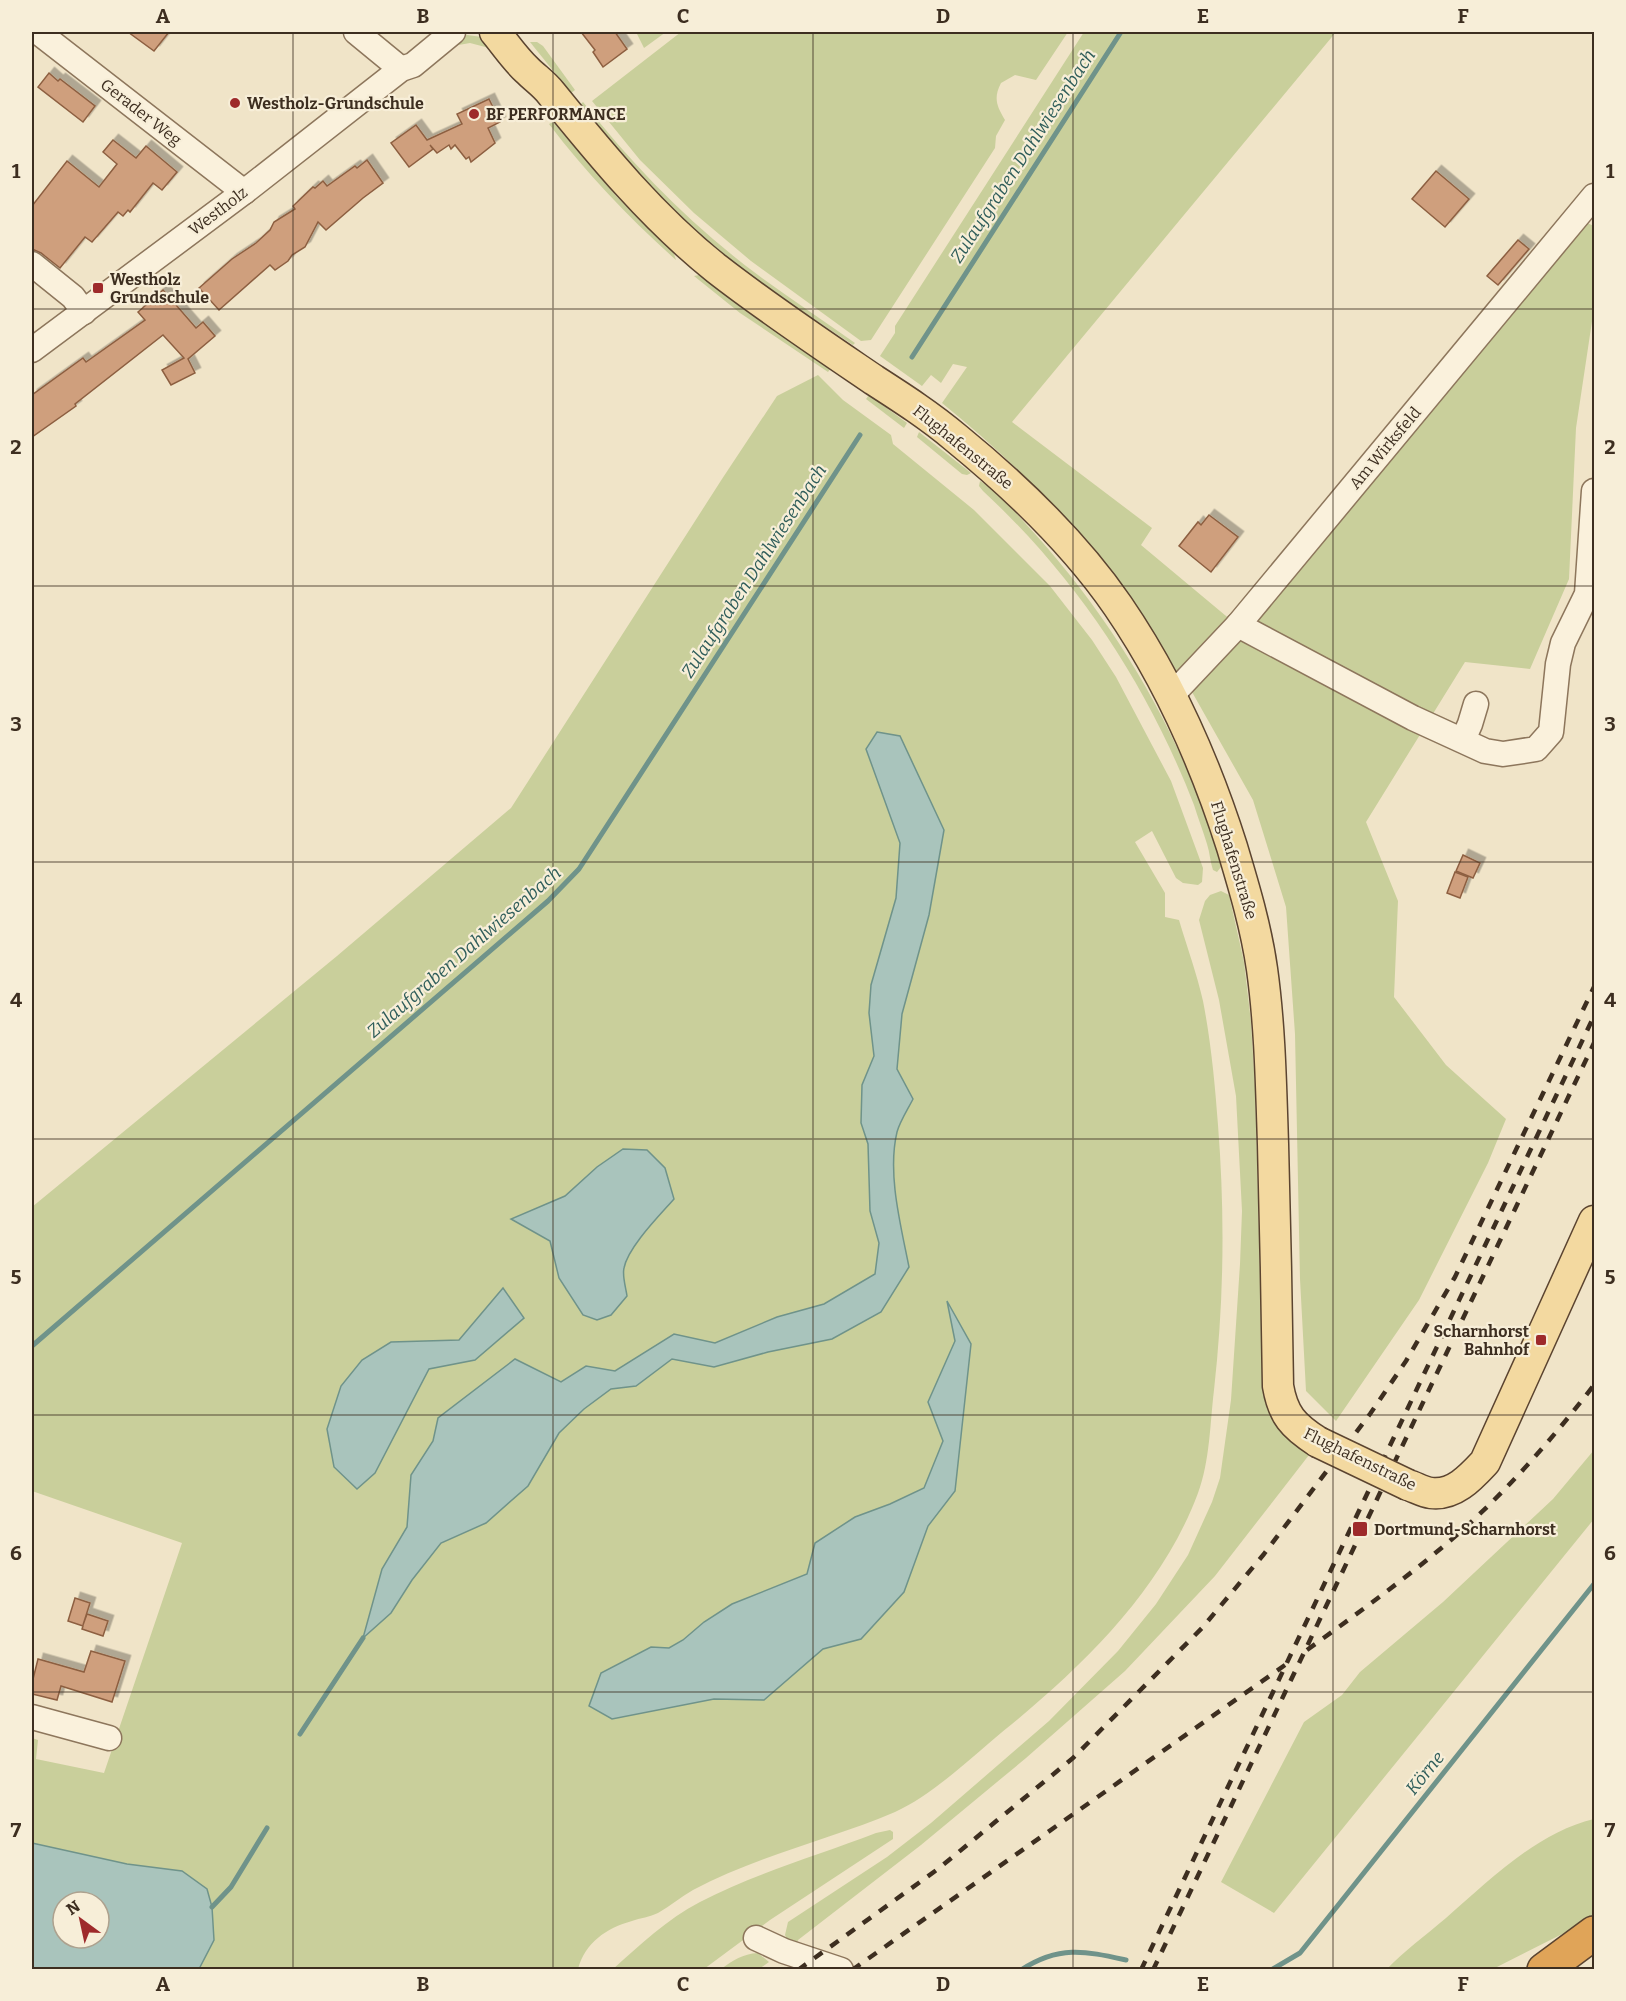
<svg xmlns="http://www.w3.org/2000/svg" width="1626" height="2001" font-family="Bitter,serif">
<style>
.green{fill:#c9cf9b;fill-rule:evenodd}
.water{fill:#a9c4bc;stroke:#6f938a;stroke-width:1.5;fill-rule:evenodd}
.lines{fill:none;stroke-linecap:round;stroke-linejoin:round}
.stream{stroke:#6f938a;stroke-width:5}
.building{fill:#cf9f7d;stroke:#8d5f41;stroke-width:1.5;filter:url(#shadow)}
.minor-casing{stroke:#8d765c;stroke-width:27}
.major-casing{stroke:#5b4430;stroke-width:33}
.highway-casing{stroke:#5b4430;stroke-width:36}
.minor{stroke:#faf1dc;stroke-width:24}
.major{stroke:#f3d9a0;stroke-width:30}
.highway{stroke:#e0a458;stroke-width:33}
.rail{stroke:#3d2e20;stroke-width:4.5;stroke-dasharray:10 10;stroke-linecap:butt}
.major-bridge-casing{stroke:#5b4430;stroke-width:33;stroke-linecap:butt}
.major-bridge{stroke:#f3d9a0;stroke-width:30}
.grid{fill:none;stroke:#3d2e20;stroke-width:1.5;stroke-opacity:0.55}
.poi-dot{fill:#9e2a2b;stroke:#f7eed8;stroke-width:2}
.labels{text-anchor:middle;dominant-baseline:central;stroke-width:4.5;stroke-linejoin:round;paint-order:stroke}
.poi-label{font-size:16px;font-weight:bold;fill:#3d2e20;stroke:#f7eed8;text-anchor:start}
.street-label{font-size:16px;fill:#3d2e20;stroke:#f7eed8}
.water-label{font-size:18px;font-style:italic;fill:#2f5d5a;stroke:#f7eed8}
.neatline{fill:none;stroke:#3d2e20;stroke-width:2}
.grid-label{font-size:20px;text-anchor:middle;font-weight:bold;fill:#3d2e20}
</style>
<defs>
<filter id="shadow"><feDropShadow dx="5.5" dy="-5.5" stdDeviation="0" flood-color="#0004"/></filter>
</defs>
<rect width="100%" height="100%" fill="#f0e4c8"/>
<g class="green">
<path d="M 636,32 L 666,32 L 644,48 Z"/>
<path d="M 681,32 L 1068,32 L 1036,80 L 1015,75 L 1001,83 C 993,98 997,107 1005,120 L 996,136 L 995,148 L 871,340 L 861,341 L 751,261 L 694,213 L 640,160 L 592,101 Z"/>
<path d="M 1084,32 L 1336,32 L 1012,422 L 1152,528 L 1141,545 L 1232,621 L 1179,673 L 1175,672 C 1116,567 1035,478 942,403 L 967,367 L 953,364 L 941,383 L 931,375 L 922,386 L 880,356 L 895,333 L 895,326 Z"/>
<path d="M 467,35 L 482,37 L 493,49 L 470,43 L 453,46 L 459,36 Z"/>
<path d="M 530,42 L 537,42 L 543,46 L 575,90 L 571,93 Z"/>
<path d="M 583,102 C 634,167 692,226 758,275 C 789,298 823,320 855,343 L 853,345 C 806,314 758,283 715,247 C 664,205 621,156 580,105 Z"/>
<path d="M 553,122 L 617,197 L 673,251 L 676,260 C 629,218 587,174 549,124 Z"/>
<path d="M 1587,223 L 1594,226 L 1594,308 L 1576,428 L 1569,579 L 1530,669 L 1465,662 L 1366,822 L 1398,901 L 1394,997 L 1446,1065 L 1506,1119 L 1488,1163 L 1419,1300 L 1336,1421 L 1306,1391 L 1300,1279 L 1295,1034 L 1286,907 L 1253,800 L 1192,692 L 1311,553 Z"/>
<path d="M 699,275 L 752,315 L 831,368 L 828,372 L 740,313 L 694,276 Z"/>
<path d="M 818,375 L 843,400 L 891,435 L 893,444 L 974,510 L 1050,586 L 1092,640 L 1116,677 L 1171,781 L 1203,868 L 1202,882 L 1198,885 L 1183,883 L 1176,878 L 1152,831 L 1135,842 L 1165,893 L 1165,917 L 1179,920 C 1187,947 1197,974 1203,1001 C 1211,1042 1215,1084 1218,1125 C 1225,1214 1224,1301 1214,1390 C 1210,1423 1210,1461 1198,1493 C 1163,1587 1088,1661 1012,1724 C 977,1752 935,1794 895,1812 C 829,1840 757,1856 693,1890 C 681,1897 670,1906 658,1913 C 650,1917 640,1918 632,1921 C 606,1928 585,1943 578,1969 L 32,1969 L 32,1738 L 38,1740 L 36,1759 L 104,1773 L 182,1543 L 32,1491 L 32,1207 L 337,956 L 511,808 L 722,479 L 777,396 ZM 63,1902 L 99,1902 L 99,1938 L 63,1938 Z"/>
<path d="M 869,395 L 907,423 L 904,428 L 866,399 Z"/>
<path d="M 919,432 L 971,473 L 967,475 L 962,474 L 917,437 Z"/>
<path d="M 980,481 C 997,490 1022,520 1036,535 C 1121,630 1184,740 1221,862 L 1221,867 L 1217,872 L 1213,870 C 1210,862 1210,853 1207,844 C 1203,831 1198,818 1194,805 C 1148,686 1077,578 983,491 L 979,486 Z"/>
<path d="M 1221,891 L 1229,895 L 1244,962 L 1251,1022 L 1255,1087 L 1263,1381 C 1266,1402 1269,1422 1286,1437 C 1294,1444 1303,1448 1309,1455 L 1215,1576 L 1125,1671 L 1026,1758 L 921,1845 L 798,1940 L 796,1947 L 789,1943 L 785,1935 L 788,1922 L 887,1857 L 931,1823 L 1049,1721 L 1118,1651 L 1156,1604 L 1188,1555 L 1212,1502 L 1220,1478 L 1231,1400 L 1240,1264 L 1242,1211 L 1236,1096 L 1219,1000 L 1199,920 L 1205,901 L 1210,895 Z"/>
<path d="M 1594,1450 L 1594,1519 L 1274,1913 L 1221,1882 L 1304,1722 L 1342,1695 L 1360,1672 L 1443,1602 L 1553,1499 Z"/>
<path d="M 1594,1819 L 1594,1918 L 1493,1969 L 1386,1970 C 1404,1951 1426,1935 1446,1918 C 1490,1880 1536,1833 1594,1819 Z"/>
<path d="M 890,1830 L 893,1832 L 893,1839 L 770,1920 L 704,1969 L 612,1970 C 640,1945 667,1919 700,1902 C 753,1874 819,1855 876,1833 Z"/>
<path d="M 758,1953 L 769,1962 L 759,1969 L 721,1969 C 734,1960 742,1954 758,1953 Z"/>
</g>
<g class="water">
<path d="M 877,732 L 900,736 L 944,830 L 929,915 L 902,1014 L 897,1069 L 913,1099 C 908,1109 900,1121 897,1132 C 887,1174 901,1226 909,1267 L 881,1312 L 832,1339 L 768,1352 L 714,1367 L 672,1359 L 636,1386 L 611,1389 L 584,1409 L 559,1433 L 528,1486 L 486,1523 L 441,1543 L 412,1580 L 391,1613 L 363,1638 L 382,1569 L 407,1527 L 411,1475 L 433,1441 L 438,1418 L 515,1359 L 561,1382 L 586,1366 L 615,1371 L 674,1334 L 715,1343 L 777,1317 L 824,1304 L 875,1274 L 879,1243 L 870,1211 L 868,1144 L 861,1123 L 862,1085 L 874,1056 L 869,1013 L 871,985 L 896,898 L 900,843 L 866,749 Z"/>
<path d="M 623,1149 L 647,1150 L 665,1168 L 674,1199 C 660,1215 628,1247 624,1268 C 622,1276 626,1288 627,1296 L 611,1315 L 597,1320 L 583,1315 L 559,1278 L 550,1241 L 511,1219 L 565,1196 L 597,1167 Z"/>
<path d="M 503,1288 L 524,1318 L 475,1360 L 429,1369 L 375,1473 L 357,1489 L 334,1467 L 327,1429 L 341,1386 L 362,1360 L 391,1342 L 459,1340 Z"/>
<path d="M 947,1301 L 971,1344 L 955,1491 L 928,1526 L 904,1592 L 861,1639 L 823,1649 L 764,1700 L 714,1699 L 612,1719 L 589,1706 L 601,1673 L 651,1647 L 669,1648 L 683,1640 L 704,1622 L 732,1604 L 807,1574 L 815,1543 L 855,1517 L 890,1504 L 924,1488 L 943,1441 L 928,1402 L 955,1341 Z"/>
<path d="M 32,1843 L 127,1864 L 182,1871 L 207,1889 L 212,1907 L 214,1940 L 199,1969 L 32,1969 ZM 63,1902 L 99,1902 L 99,1938 L 63,1938 Z"/>
</g>
<g class="lines">
<g class="stream">
<path d="M 912,357 L 1121,32"/>
<path d="M 32,1346 L 548,901 L 579,869 L 860,435"/>
<path d="M 300,1734 L 363,1638"/>
<path d="M 212,1907 L 231,1887 L 267,1828"/>
<path d="M 1021,1970 C 1059,1945 1085,1951 1126,1960"/>
<path d="M 1271,1970 L 1300,1953 L 1594,1584"/>
</g>
</g>
<g class="building">
<path d="M 128,32 L 169,32 L 154,51 Z"/>
<path d="M 581,32 L 615,32 L 627,49 L 603,67 L 593,52 L 595,50 Z"/>
<path d="M 49,73 L 58,81 L 60,79 L 95,106 L 83,122 L 38,87 Z"/>
<path d="M 489,99 L 500,122 L 488,128 L 495,143 L 471,162 L 469,157 L 466,159 L 455,145 L 451,149 L 449,145 L 437,153 L 430,145 L 433,149 L 409,167 L 391,143 L 416,125 L 427,140 L 462,124 L 457,114 Z"/>
<path d="M 113,140 L 136,158 L 146,146 L 177,172 L 162,190 L 153,183 L 130,212 L 128,210 L 123,216 L 118,212 L 92,242 L 85,237 L 60,268 L 41,253 L 32,249 L 32,206 L 67,161 L 99,187 L 117,164 L 103,152 Z"/>
<path d="M 367,160 L 383,183 L 363,198 L 326,230 L 318,222 L 305,247 L 292,255 L 288,261 L 275,270 L 270,265 L 219,310 L 199,288 L 232,259 L 256,243 L 270,230 L 274,222 L 295,209 L 293,206 L 313,187 L 315,188 L 323,181 L 327,186 L 355,166 L 357,168 Z"/>
<path d="M 1436,171 L 1469,199 L 1445,227 L 1412,199 Z"/>
<path d="M 1518,240 L 1529,249 L 1498,285 L 1487,276 Z"/>
<path d="M 163,290 L 196,328 L 203,322 L 215,336 L 188,359 L 195,373 L 171,385 L 162,370 L 184,358 L 163,335 L 75,404 L 76,406 L 32,437 L 32,395 L 83,358 L 86,362 L 145,320 L 138,312 Z"/>
<path d="M 1209,515 L 1238,537 L 1211,572 L 1179,546 L 1198,522 L 1201,525 Z"/>
<path d="M 1463,855 L 1480,863 L 1473,878 L 1456,871 Z"/>
<path d="M 1455,872 L 1468,877 L 1460,898 L 1447,893 Z"/>
<path d="M 75,1598 L 90,1603 L 83,1625 L 87,1614 L 108,1621 L 103,1636 L 82,1629 L 83,1626 L 68,1621 Z"/>
<path d="M 91,1651 L 125,1661 L 112,1702 L 61,1686 L 57,1700 L 32,1694 L 32,1683 L 38,1659 L 84,1672 Z"/>
</g>
<g class="lines">
<defs>
<g id="minor">
<path d="M 38,32 L 244,192"/>
<path d="M 356,32 L 401,69"/>
<path d="M 32,264 L 73,297 L 84,312"/>
<path d="M 32,350 L 244,192 L 401,69 L 413,65 L 453,32"/>
<path d="M 1238,625 L 1413,718 L 1485,751 L 1503,754 L 1536,749 L 1551,732 L 1558,664 L 1563,643 L 1587,594 L 1594,491"/>
<path d="M 1171,696 L 1238,625 L 1594,196"/>
<path d="M 1463,740 L 1470,724 L 1476,704"/>
<path d="M 32,1717 L 109,1738"/>
<path d="M 756,1938 L 784,1951 L 841,1970"/>
</g>
<g id="major">
<path d="M 495,32 C 505,44 515,59 527,70 C 535,78 544,84 551,93 C 602,156 653,218 717,269 C 767,308 821,344 874,380 C 902,398 930,416 956,438 C 1016,487 1074,542 1118,606 C 1168,679 1205,762 1232,847 C 1244,887 1256,927 1262,969 C 1270,1026 1271,1085 1273,1144 C 1275,1225 1277,1305 1278,1386 C 1283,1415 1293,1426 1318,1442"/>
<path d="M 1408,1485 C 1415,1487 1423,1492 1431,1493 C 1454,1496 1471,1477 1485,1462 L 1594,1221"/>
</g>
<path id="highway" d="M 1544,1970 L 1594,1933"/>
</defs>
<use href="#minor" class="minor-casing"/>
<use href="#major" class="major-casing"/>
<use href="#highway" class="highway-casing"/>
<use href="#minor" class="minor"/>
<use href="#major" class="major"/>
<use href="#highway" class="highway"/>
<g class="rail">
<path d="M 1307,1650 C 1354,1616 1401,1582 1445,1545 C 1501,1498 1550,1442 1594,1385"/>
<path d="M 798,1970 L 938,1869 L 1073,1758 L 1202,1628 L 1264,1554 L 1370,1414 L 1406,1361 L 1455,1277 L 1594,987"/>
<path d="M 852,1970 L 1285,1665"/>
<path d="M 1141,1970 L 1594,1016"/>
<path d="M 1153,1970 L 1594,1043"/>
</g>
<defs>
<path id="major-bridge" d="M 1318,1442 L 1408,1485"/>
</defs>
<use href="#major-bridge" class="major-bridge-casing"/>
<use href="#major-bridge" class="major-bridge"/>
</g>
<path class="grid" d="M 293,32 L 293,1970M 553,32 L 553,1970M 813,32 L 813,1970M 1073,32 L 1073,1970M 1333,32 L 1333,1970M 32,309 L 1594,309M 32,586 L 1594,586M 32,862 L 1594,862M 32,1139 L 1594,1139M 32,1415 L 1594,1415M 32,1692 L 1594,1692"/>
<g class="poi-dot">
<circle cx="235" cy="103" r="6"/>
<circle cx="474" cy="114" r="6"/>
<rect x="92" y="282" width="12" height="12" rx="3"/>
<rect x="1535" y="1334" width="12" height="12" rx="3"/>
<rect x="1352" y="1521" width="16" height="16" rx="3"/>
</g>
<g class="labels">
<g class="poi-label">
<text x="247" y="103">Westholz-Grundschule</text>
<text x="486" y="114">BF PERFORMANCE</text>
<text x="110" y="279">Westholz<tspan x="110" dy="18">Grundschule</tspan></text>
<text x="1529" y="1331" text-anchor="end">Scharnhorst<tspan x="1529" dy="18">Bahnhof</tspan></text>
<text x="1374" y="1529">Dortmund-Scharnhorst</text>
</g>
<g class="street-label">
<text transform="translate(141 112) rotate(38)">Gerader Weg</text>
<text transform="translate(218 211) rotate(-37)">Westholz</text>
<text transform="translate(963 447) rotate(39)">Flughafenstraße</text>
<text transform="translate(1385 448) rotate(-50)">Am Wirksfeld</text>
<text transform="translate(1234 860) rotate(73)">Flughafenstraße</text>
<text transform="translate(1360 1459) rotate(26)">Flughafenstraße</text>
</g>
<g class="water-label">
<text transform="translate(1023 156) rotate(-57)">Zulaufgraben Dahlwiesenbach</text>
<text transform="translate(754 571) rotate(-57)">Zulaufgraben Dahlwiesenbach</text>
<text transform="translate(464 952) rotate(-41)">Zulaufgraben Dahlwiesenbach</text>
<text transform="translate(1425 1773) rotate(-51)">Körne</text>
</g>
</g>
<rect width="1626" height="2001" fill="none" stroke="#f7eed8" stroke-width="66"/>
<g transform="translate(81 1920) rotate(327)"><circle r="28" fill="#f7eed8" stroke="#ada18e" stroke-width="1.5"/>
<path d="M0-4.5L10 22L0 15L-10 22Z" fill="#9e2a2b"/>
<text y="-9" font-size="16" font-weight="bold" text-anchor="middle" fill="#3d2e20">N</text>
</g>
<rect x="33" y="33" width="1560" height="1935" class="neatline"/>
<g class="grid-label">
<text x="163" y="23">A</text>
<text x="423" y="23">B</text>
<text x="683" y="23">C</text>
<text x="943" y="23">D</text>
<text x="1203" y="23">E</text>
<text x="1463" y="23">F</text>
<text x="16" y="178">1</text>
<text x="1610" y="178">1</text>
<text x="16" y="454">2</text>
<text x="1610" y="454">2</text>
<text x="16" y="731">3</text>
<text x="1610" y="731">3</text>
<text x="16" y="1007">4</text>
<text x="1610" y="1007">4</text>
<text x="16" y="1284">5</text>
<text x="1610" y="1284">5</text>
<text x="16" y="1560">6</text>
<text x="1610" y="1560">6</text>
<text x="16" y="1837">7</text>
<text x="1610" y="1837">7</text>
<text x="163" y="1991">A</text>
<text x="423" y="1991">B</text>
<text x="683" y="1991">C</text>
<text x="943" y="1991">D</text>
<text x="1203" y="1991">E</text>
<text x="1463" y="1991">F</text>
</g>
</svg>
